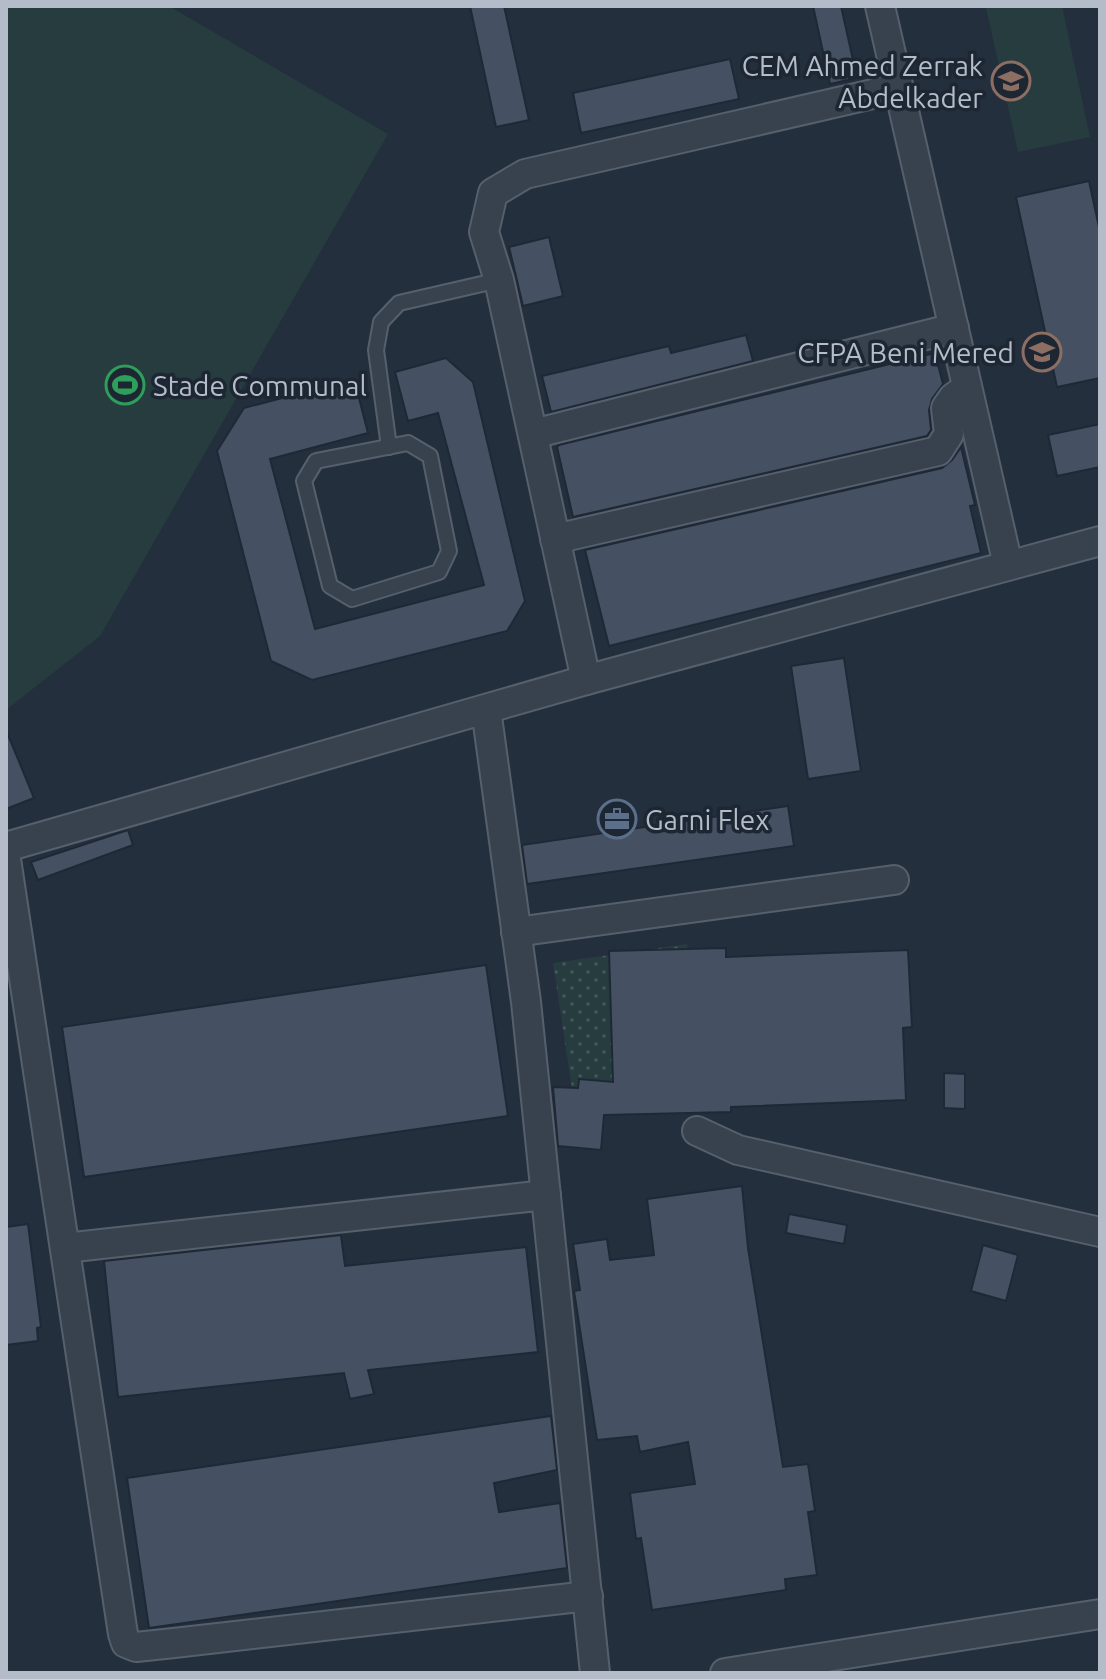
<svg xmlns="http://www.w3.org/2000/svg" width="1106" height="1679" font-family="Ubuntu,sans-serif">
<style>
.grass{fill:url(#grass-dots)}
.garden{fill:#263c3f}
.building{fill:#455162;stroke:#1f2835;stroke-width:2}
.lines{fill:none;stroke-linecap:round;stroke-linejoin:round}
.lane-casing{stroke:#565f6c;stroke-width:18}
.street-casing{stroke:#565f6c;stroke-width:32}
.lane{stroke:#38414e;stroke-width:14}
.street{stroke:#38414e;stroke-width:28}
.labels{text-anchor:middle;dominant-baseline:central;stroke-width:7;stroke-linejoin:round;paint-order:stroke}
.poi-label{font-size:28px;fill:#b4bcc9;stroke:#1d2633;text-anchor:end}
</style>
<defs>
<pattern id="grass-dots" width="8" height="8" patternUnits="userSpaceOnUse" patternTransform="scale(2)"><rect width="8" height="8" fill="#263c3f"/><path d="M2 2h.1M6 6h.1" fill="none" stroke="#435659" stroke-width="1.8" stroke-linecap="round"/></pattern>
</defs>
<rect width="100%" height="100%" fill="#242f3e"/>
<path class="grass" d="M 687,944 L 709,1089 L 575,1109 L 553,963 Z"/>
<g class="garden">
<path d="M 6,6 L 169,6 L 388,134 L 100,636 L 6,710 Z"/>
<path d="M 994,6 L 1062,6 L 1090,137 L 1018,152 L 986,8 Z"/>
</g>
<g class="building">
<path d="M 470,6 L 504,6 L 529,120 L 496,127 Z"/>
<path d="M 813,6 L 841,6 L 857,78 L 830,84 Z"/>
<path d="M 730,59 L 739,99 L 581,133 L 573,93 Z"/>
<path d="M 1089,181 L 1100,232 L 1100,378 L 1057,387 L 1016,197 Z"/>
<path d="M 549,237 L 563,296 L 523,306 L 509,247 Z"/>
<path d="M 746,335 L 753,361 L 551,412 L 542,376 L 669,346 L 671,353 Z"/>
<path d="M 935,353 L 943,384 L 932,399 L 929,410 L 931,430 L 927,436 L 573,517 L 557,447 L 559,445 Z"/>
<path d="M 446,358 L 473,382 L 525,601 L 507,631 L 312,680 L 271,661 L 217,451 L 244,408 L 354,379 L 368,433 L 270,459 L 315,629 L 484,585 L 438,413 L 408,421 L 395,372 Z"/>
<path d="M 1100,424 L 1100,467 L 1057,476 L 1048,435 Z"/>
<path d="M 961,447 L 975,505 L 970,506 L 981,553 L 609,646 L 585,550 L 942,468 L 952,460 Z"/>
<path d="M 844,658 L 861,771 L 808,779 L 791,666 Z"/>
<path d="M 6,730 L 34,798 L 6,809 Z"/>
<path d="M 788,806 L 794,846 L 527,884 L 522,845 Z"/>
<path d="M 128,830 L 133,845 L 38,880 L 31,862 Z"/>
<path d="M 726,948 L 726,957 L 908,950 L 912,1027 L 903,1028 L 906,1100 L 731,1107 L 731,1112 L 604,1115 L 601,1150 L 558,1146 L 553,1087 L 578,1088 L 579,1079 L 613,1082 L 609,951 Z"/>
<path d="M 486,965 L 508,1116 L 84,1177 L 62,1027 Z"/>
<path d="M 944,1073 L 965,1074 L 965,1109 L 944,1108 Z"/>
<path d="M 742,1186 L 748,1248 L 783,1467 L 808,1464 L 815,1511 L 808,1512 L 817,1575 L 785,1579 L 786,1590 L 652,1610 L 641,1538 L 636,1539 L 630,1493 L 695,1484 L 688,1442 L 640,1452 L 637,1436 L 597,1440 L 574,1291 L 580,1290 L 573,1244 L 607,1239 L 610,1260 L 654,1255 L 647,1199 Z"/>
<path d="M 789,1214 L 847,1225 L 844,1244 L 786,1233 Z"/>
<path d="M 28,1224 L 41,1327 L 37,1328 L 38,1341 L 6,1345 L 6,1227 Z"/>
<path d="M 341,1235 L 345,1266 L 526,1247 L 538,1352 L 368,1370 L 374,1394 L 350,1399 L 344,1373 L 118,1397 L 104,1261 Z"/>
<path d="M 983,1245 L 1018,1255 L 1006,1301 L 971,1291 Z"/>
<path d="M 551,1416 L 557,1470 L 494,1483 L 499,1512 L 560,1503 L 567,1568 L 149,1628 L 127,1478 Z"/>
</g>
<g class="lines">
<defs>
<g id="lane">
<path d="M 408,443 L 430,456 L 449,551 L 439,572 L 352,599 L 330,586 L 304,481 L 316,461 Z"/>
<path d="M 389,447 L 376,350 L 381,322 L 399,303 L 499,280"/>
</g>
<g id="street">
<path d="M 880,6 L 1008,565"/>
<path d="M 533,434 L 954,328"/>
<path d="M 555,539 L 938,451 L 949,434 L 946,408 L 953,398 L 967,388"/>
<path d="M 586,680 L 499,280 L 484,232 L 493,193 L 525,174 L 899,88"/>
<path d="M 486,709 L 526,1002 L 595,1673"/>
<path d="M 6,847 L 586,680 L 1100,541"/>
<path d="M 6,859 L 123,1634 L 126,1643 L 136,1647 L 174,1643 L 588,1596"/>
<path d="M 516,932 L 894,880"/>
<path d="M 697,1131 L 738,1150 L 1100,1232"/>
<path d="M 65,1248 L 546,1195"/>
<path d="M 725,1673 L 1100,1614"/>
</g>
</defs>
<use href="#lane" class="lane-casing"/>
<use href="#street" class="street-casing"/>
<use href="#lane" class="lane"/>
<use href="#street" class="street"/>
</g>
<defs>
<symbol id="school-ring" viewBox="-11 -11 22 22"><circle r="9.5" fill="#1d2633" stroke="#8d6e63" stroke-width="1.5"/><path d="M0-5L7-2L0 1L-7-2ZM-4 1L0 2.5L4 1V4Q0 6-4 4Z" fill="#8d6e63"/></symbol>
<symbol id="university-ring" viewBox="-11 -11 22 22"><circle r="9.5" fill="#1d2633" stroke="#8d6e63" stroke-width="1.5"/><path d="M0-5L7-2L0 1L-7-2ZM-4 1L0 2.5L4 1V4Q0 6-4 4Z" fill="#8d6e63"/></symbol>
<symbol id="stadium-ring" viewBox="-11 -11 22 22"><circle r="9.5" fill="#1d2633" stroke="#2e9e5b" stroke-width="1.5"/><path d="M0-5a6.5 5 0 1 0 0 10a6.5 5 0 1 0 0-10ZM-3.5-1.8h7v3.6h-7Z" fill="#2e9e5b"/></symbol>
<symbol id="office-ring" viewBox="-11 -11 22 22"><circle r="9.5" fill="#1d2633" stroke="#5c6f8a" stroke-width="1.5"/><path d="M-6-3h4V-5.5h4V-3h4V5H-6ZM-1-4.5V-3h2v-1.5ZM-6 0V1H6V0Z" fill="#5c6f8a"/></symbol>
</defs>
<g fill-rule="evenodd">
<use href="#school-ring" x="989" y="59" width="44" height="44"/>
<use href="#university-ring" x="1020" y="330" width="44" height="44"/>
<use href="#stadium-ring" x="103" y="363" width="44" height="44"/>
<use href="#office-ring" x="595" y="797" width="44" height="44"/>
</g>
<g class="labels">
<g class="poi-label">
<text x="983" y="65">CEM Ahmed Zerrak<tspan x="983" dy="32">Abdelkader</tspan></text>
<text x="1014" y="352">CFPA Beni Mered</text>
<text x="153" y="385" text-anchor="start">Stade Communal</text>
<text x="645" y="819" text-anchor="start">Garni Flex</text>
</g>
</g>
<rect width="1106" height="1679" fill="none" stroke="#b4bcc9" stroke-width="16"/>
</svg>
